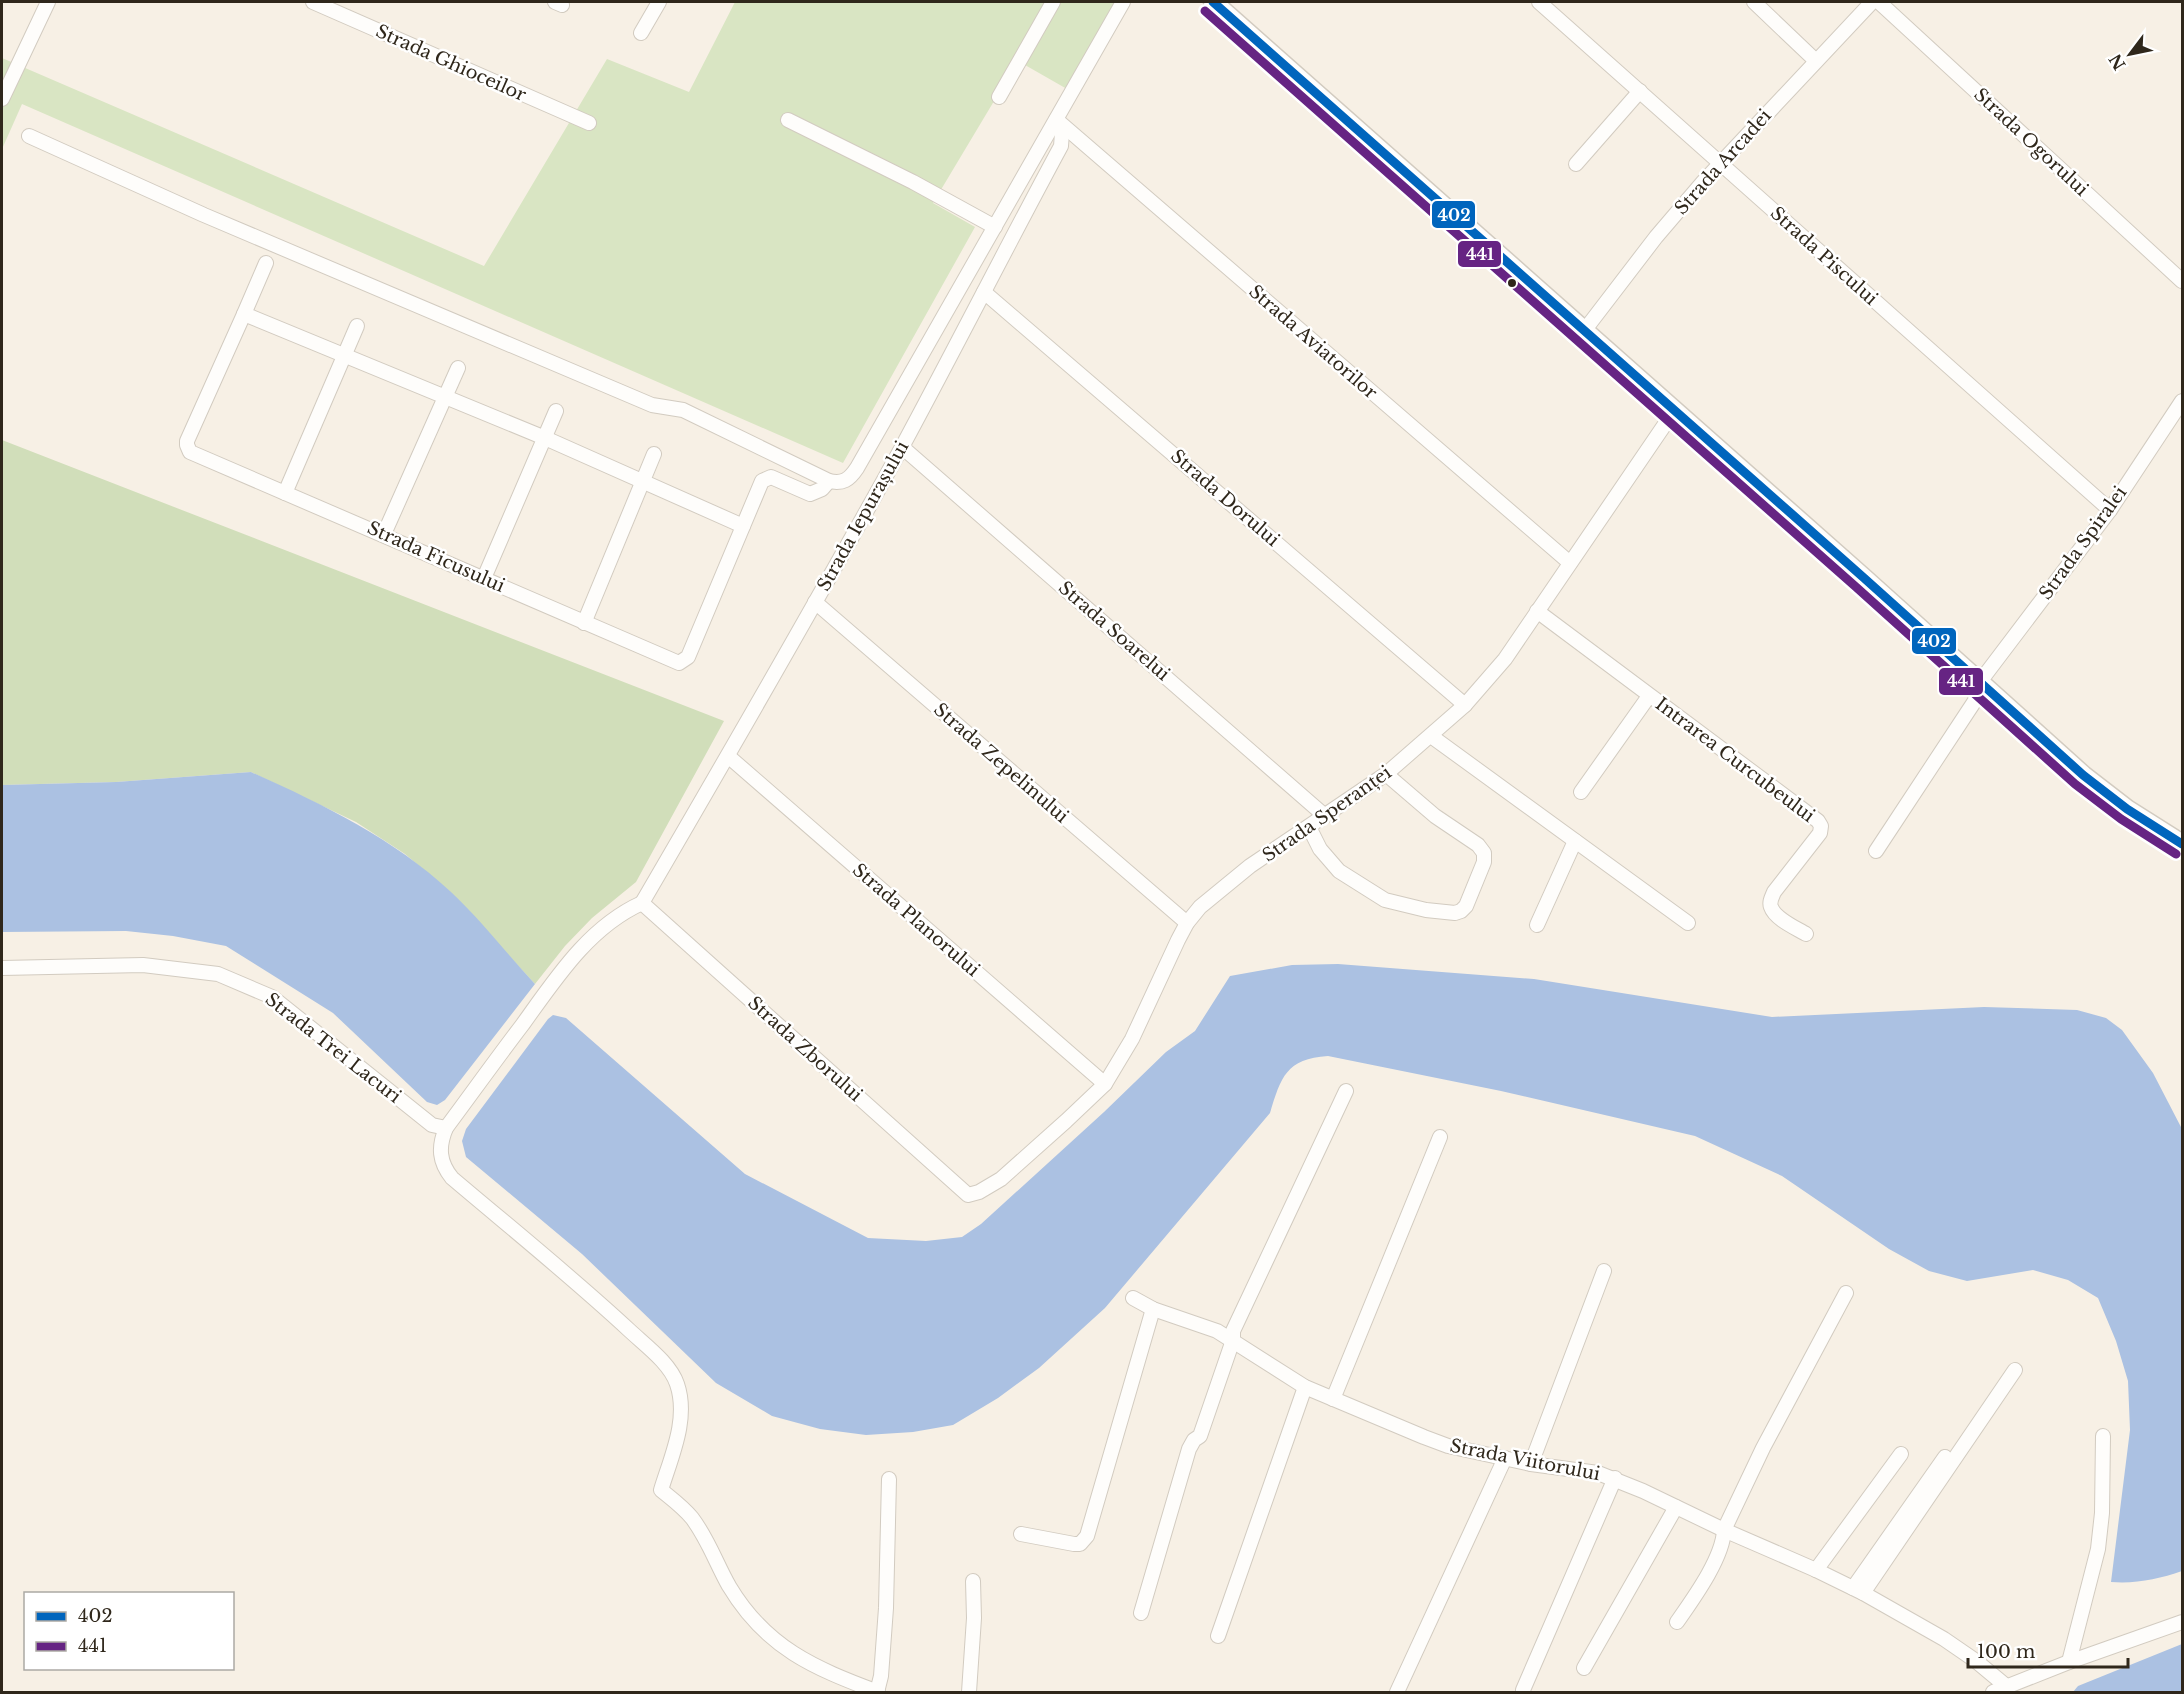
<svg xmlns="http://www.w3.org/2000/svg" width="2184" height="1694" font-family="'Libre Baskerville',serif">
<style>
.green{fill:#d9e5c3}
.forest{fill:#d1deba}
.water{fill:#abc1e2}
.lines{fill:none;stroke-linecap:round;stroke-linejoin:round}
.minor-casing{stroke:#d2cbc0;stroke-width:16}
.secondary-casing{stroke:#d2cbc0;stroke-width:21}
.minor{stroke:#fefdfb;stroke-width:14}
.secondary{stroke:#fefdfb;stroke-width:18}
.bus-1-casing{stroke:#fff;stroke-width:14}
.bus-2-casing{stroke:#fff;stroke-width:14}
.bus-1{stroke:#0065bd;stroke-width:9}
.bus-2{stroke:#662483;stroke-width:9}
.bus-dot{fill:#2f271b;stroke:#fff;stroke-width:2}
.labels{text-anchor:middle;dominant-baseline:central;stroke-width:5;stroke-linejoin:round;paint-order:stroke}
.street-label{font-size:18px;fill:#2f271b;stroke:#fff}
.line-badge{stroke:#fff;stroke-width:2}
.badge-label{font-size:16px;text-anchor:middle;font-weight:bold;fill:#fff}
</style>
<rect width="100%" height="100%" fill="#f7f0e5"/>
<path class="green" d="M 735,2 L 1116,2 L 1067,89 L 1018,61 L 933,203 L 975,227 L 843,463 L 22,104 L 2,149 L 2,58 L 484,266 L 607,59 L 689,92 Z"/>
<path class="forest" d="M 2,440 L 724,721 L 636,882 L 592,918 L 565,946 L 535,984 L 451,893 L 405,854 L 356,822 L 251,772 L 116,782 L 2,785 Z"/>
<g class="water">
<path d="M 251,772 C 322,804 393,838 451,892 C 481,920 507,954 535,984 L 445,1100 L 437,1105 L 427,1102 L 333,1013 L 226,946 L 173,936 L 126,931 L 2,932 L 2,785 L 116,782 Z"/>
<path d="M 1338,964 L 1534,979 L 1772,1017 L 1984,1007 L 2077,1010 L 2106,1018 L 2122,1030 L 2153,1073 L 2182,1129 L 2182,1571 C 2159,1579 2136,1584 2111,1582 L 2130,1430 L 2128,1381 L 2116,1341 L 2098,1298 L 2068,1280 L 2033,1270 L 1967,1281 L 1929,1271 L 1889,1249 L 1782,1176 L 1695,1136 L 1501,1091 L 1328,1056 C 1286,1059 1281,1077 1270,1113 L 1105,1308 L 1039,1368 L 998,1398 L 953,1425 L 913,1432 L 866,1435 L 820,1429 L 772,1416 L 716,1383 L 582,1254 L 466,1157 L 462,1141 L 466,1129 L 548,1019 L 553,1015 L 566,1018 L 745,1174 L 868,1238 L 926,1241 L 962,1237 L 981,1224 L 1104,1112 L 1166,1052 L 1195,1031 L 1230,976 L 1292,965 Z"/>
<path d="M 2182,1644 L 2182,1692 L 2073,1692 L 2078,1686 Z"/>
</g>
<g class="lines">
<defs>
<g id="minor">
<path d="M 313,2 L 589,123"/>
<path d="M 555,2 L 562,5"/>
<path d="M 1539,2 L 2110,510"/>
<path d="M 1754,2 L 1816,61"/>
<path d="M 1879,2 L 2182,281"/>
<path d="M 641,33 L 659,2"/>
<path d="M 999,97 L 1053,2"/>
<path d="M 2,99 L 48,2"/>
<path d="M 788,120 L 913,182 L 995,227"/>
<path d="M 1058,121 L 1570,563"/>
<path d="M 29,136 L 204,215 L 652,405 L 683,410 L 829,481 C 843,484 849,480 857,468 L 1123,2"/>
<path d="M 1576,164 L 1640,91"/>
<path d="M 266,263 L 244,314 L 545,438 L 743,526"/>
<path d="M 984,292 L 1465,705"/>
<path d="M 244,314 L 187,441 L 187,445 L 190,452 L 679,663 L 688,657 L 762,481 L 771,477 L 810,494 L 822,489 L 829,481"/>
<path d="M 1584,331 L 1656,237 L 1703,182 L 1872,2"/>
<path d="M 902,447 L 1325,816"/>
<path d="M 285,493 L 357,326"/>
<path d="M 384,534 L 458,368"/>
<path d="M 484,578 L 556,411"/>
<path d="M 815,602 L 1187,923"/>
<path d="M 1537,611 L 1818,821 L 1821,826 L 1820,833 L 1774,892 C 1772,897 1769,902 1771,907 C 1775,919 1796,928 1806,934"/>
<path d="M 584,623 L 654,454"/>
<path d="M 1979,683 L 2110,510 L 2182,401"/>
<path d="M 1431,736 L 1688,923"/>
<path d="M 728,756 L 1105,1084"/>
<path d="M 1581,792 L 1649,696"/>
<path d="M 1309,827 L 1320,849 L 1339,871 L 1385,900 L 1426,910 L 1455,913 L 1461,911 L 1466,906 L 1484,862 L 1484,853 L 1478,845 L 1435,816 L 1386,774"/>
<path d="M 1876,851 L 1984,687"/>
<path d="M 642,903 L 968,1195 L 979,1192 L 1001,1179 L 1066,1121 L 1105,1084 L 1132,1039 L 1178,940 L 1187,923 L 1200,907 L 1250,866 L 1386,774 L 1465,705 L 1505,659 L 1674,411"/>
<path d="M 642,903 C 589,927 556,978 523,1024 C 497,1058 472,1093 446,1128 C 438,1147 439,1162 452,1178 C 511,1228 572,1277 629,1330 C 645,1345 670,1363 677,1384 C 689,1419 671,1457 661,1490 C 672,1499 683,1507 692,1518 C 708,1539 716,1563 729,1586 C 766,1648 814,1668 878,1692"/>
<path d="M 642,903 C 730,752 818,600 902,447 C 956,347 1007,246 1061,146 L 1062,133 L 1056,120"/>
<path d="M 1537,925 L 1575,841"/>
<path d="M 2,968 L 143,965 L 218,974 L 272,997 L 432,1125 L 446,1128"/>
<path d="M 1133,1298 L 1153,1309 L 1217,1331 L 1305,1387 L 1424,1437 L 1448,1446 L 1531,1464 L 1598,1473 L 1643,1491 L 1724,1530 L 1816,1570 L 1863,1593 L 1944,1639 L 1976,1661 L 2006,1686"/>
<path d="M 1333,1399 L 1440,1137"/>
<path d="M 1531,1464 L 1604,1271"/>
<path d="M 1021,1534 L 1074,1544 L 1080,1544 L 1087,1536 L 1153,1309"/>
<path d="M 1816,1570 L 1901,1454"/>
<path d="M 1853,1588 L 1945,1457"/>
<path d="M 1863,1593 L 2015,1370"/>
<path d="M 1141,1613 L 1189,1449 L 1194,1440 L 1200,1436 L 1233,1340 L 1233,1331 L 1346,1091"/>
<path d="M 1677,1622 C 1693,1599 1723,1558 1724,1530 L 1763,1448 L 1846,1293"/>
<path d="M 1218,1636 L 1305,1387"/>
<path d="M 2069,1662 L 2098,1549 L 2102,1513 L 2103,1436"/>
<path d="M 1584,1668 L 1676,1507"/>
<path d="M 1523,1690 L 1615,1478"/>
<path d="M 877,1692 L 881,1676 L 886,1608 L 889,1479"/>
<path d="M 969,1692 L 974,1618 L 973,1581"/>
<path d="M 1397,1692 L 1505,1458"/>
<path d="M 1993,1692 L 2069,1662 L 2182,1622"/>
</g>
<path id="secondary" d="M 1213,2 L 1864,578 L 2083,775 L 2127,809 L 2182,844"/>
</defs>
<use href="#minor" class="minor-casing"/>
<use href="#secondary" class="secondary-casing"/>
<use href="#minor" class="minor"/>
<use href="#secondary" class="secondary"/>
<defs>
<path id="bus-1" d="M 1213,2 L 1864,578 L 2083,775 L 2127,809 L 2182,844"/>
<path id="bus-2" d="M 1205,11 L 1856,587 L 2075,784 L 2121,819 L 2176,854"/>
</defs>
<use href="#bus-1" class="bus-1-casing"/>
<use href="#bus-2" class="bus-2-casing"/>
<use href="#bus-1" class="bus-1"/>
<use href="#bus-2" class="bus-2"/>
</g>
<circle class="bus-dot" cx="1512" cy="283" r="5"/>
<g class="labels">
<g class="street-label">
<text transform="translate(451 63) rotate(24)">Strada Ghioceilor</text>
<text transform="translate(2031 142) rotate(43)">Strada Ogorului</text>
<text transform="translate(1723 162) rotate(-48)">Strada Arcadei</text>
<text transform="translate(1824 256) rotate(42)">Strada Piscului</text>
<text transform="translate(1313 342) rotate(41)">Strada Aviatorilor</text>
<text transform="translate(1225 498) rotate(41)">Strada Dorului</text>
<text transform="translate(863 516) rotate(-61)">Strada Iepurașului</text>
<text transform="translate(2083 543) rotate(-54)">Strada Spiralei</text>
<text transform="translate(436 557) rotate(24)">Strada Ficusului</text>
<text transform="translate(1114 631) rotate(41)">Strada Soarelui</text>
<text transform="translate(1735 760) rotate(37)">Intrarea Curcubeului</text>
<text transform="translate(1001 763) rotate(41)">Strada Zepelinului</text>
<text transform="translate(1327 814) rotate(-35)">Strada Speranței</text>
<text transform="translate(916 920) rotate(41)">Strada Planorului</text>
<text transform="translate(333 1048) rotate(38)">Strada Trei Lacuri</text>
<text transform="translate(805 1049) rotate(42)">Strada Zborului</text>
<text transform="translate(1525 1460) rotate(11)">Strada Viitorului</text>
</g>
</g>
<g class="line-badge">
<rect x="1431" y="200" width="45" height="29" rx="6" fill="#0065bd"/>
<rect x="1457" y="240" width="45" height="28" rx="6" fill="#662483"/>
<rect x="1911" y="627" width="46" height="28" rx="6" fill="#0065bd"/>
<rect x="1938" y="667" width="46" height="29" rx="6" fill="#662483"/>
</g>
<g class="badge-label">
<text x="1454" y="221">402</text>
<text x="1480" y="260">441</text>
<text x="1934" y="647">402</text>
<text x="1961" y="687">441</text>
</g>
<rect width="2184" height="1694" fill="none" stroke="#2f271b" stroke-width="6"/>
<rect x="24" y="1592" width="210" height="78" fill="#ffffff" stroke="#aca9a4" stroke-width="1.5"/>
<rect x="36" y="1612" width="30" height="9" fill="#0065bd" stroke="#aca9a4" stroke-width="1.5"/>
<text x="78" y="1622" font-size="18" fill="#2f271b">402</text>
<rect x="36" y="1642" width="30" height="9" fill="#662483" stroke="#aca9a4" stroke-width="1.5"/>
<text x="78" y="1652" font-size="18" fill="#2f271b">441</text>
<g transform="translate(2130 54) rotate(238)" stroke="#ffffff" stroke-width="4.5" paint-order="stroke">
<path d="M0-4.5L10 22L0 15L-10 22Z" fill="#2f271b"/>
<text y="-9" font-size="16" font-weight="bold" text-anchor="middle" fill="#2f271b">N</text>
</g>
<path d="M1968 1658v9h160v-9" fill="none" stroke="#2f271b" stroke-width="3"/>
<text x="1977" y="1658" font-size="18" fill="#2f271b" stroke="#ffffff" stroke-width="4.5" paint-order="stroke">100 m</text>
</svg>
